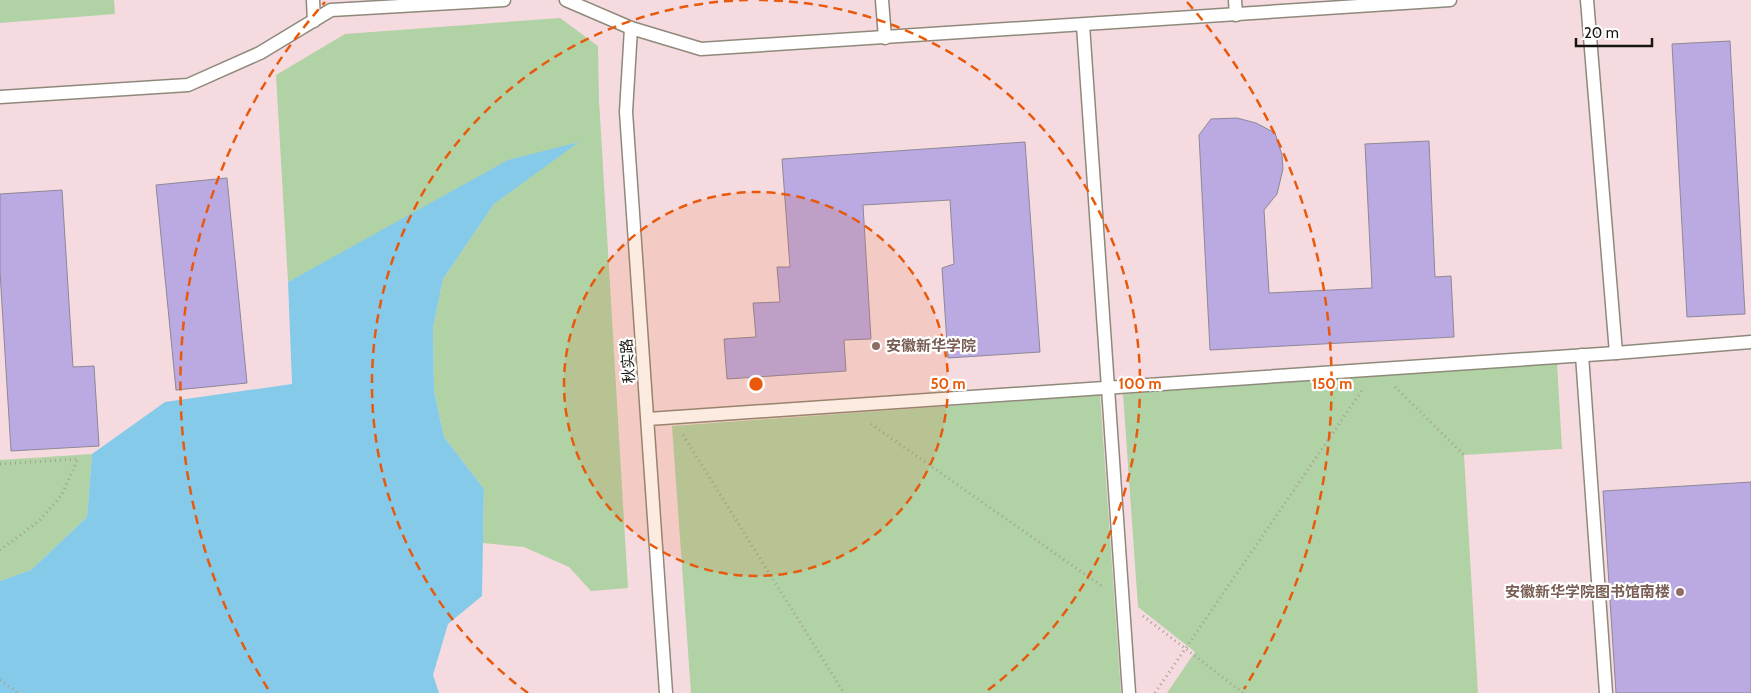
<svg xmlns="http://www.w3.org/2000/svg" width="1751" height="693" font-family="Cabin,'Noto Sans SC',sans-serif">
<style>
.education{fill:#f5dbdf}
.green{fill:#b1d2a5}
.water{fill:#85cbe9}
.building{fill:#bba9e2;stroke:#8c8897}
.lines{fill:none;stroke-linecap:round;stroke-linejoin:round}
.lane-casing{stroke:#8e897a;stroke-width:15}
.path{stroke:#a4a194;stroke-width:3;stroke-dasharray:1 4;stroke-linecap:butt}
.lane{stroke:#fff;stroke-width:12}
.ring{fill:none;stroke:#e8590c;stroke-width:2.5;stroke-dasharray:9 6}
.education-dot{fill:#8d6e63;stroke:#fff;stroke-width:2}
.labels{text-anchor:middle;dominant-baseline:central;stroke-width:4.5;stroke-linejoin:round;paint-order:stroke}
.education-label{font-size:15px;font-weight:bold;fill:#785e54;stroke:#fff;text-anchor:start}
.street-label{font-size:15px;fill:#16150f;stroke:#fff}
.centre{fill:#e8590c;stroke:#fff;stroke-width:2.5}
.ring-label{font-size:15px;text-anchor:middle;font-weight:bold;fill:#e8590c;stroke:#fff;stroke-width:4.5;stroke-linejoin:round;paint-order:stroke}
</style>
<rect width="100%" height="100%" fill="#f1ecdc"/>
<rect class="education" x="0" y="0" width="1751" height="693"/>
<g class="green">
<path d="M 0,0 L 114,0 L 115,14 L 0,23 Z"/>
<path d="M 560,18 L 598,46 L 599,100 L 628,588 L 591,591 L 569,567 L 524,547 L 483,543 L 484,489 L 444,437 L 434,391 L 433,328 L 443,279 L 494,204 L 577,142 L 390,227 L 288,282 L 276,75 L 345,34 Z"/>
<path d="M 1557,363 L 1562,449 L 1464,455 L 1478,693 L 1167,693 L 1195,652 L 1138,607 L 1123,394 Z"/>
<path d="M 1100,395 L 1121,693 L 691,693 L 672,426 Z"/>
<path d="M 92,454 L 87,517 L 31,570 L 0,581 L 0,460 Z"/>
</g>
<path class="water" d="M 579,142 L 494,204 L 443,279 L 433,328 L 434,391 L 444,437 L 484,489 L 482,596 L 448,624 L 433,675 L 439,693 L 0,693 L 0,581 L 31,570 L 87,517 L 92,454 L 165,402 L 292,384 L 288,282 L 508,160 Z"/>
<g class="building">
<path d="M 1730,41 L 1745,314 L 1687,317 L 1672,44 Z"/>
<path d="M 1237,118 L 1256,123 L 1275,133 L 1282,155 L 1283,169 L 1277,194 L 1264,210 L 1269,293 L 1372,288 L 1365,144 L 1429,141 L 1435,277 L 1451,276 L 1454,337 L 1210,350 L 1199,135 L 1211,119 Z"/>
<path d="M 1025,142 L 1040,352 L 948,358 L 942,268 L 954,264 L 950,200 L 863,205 L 871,339 L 844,340 L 846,371 L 727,379 L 724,339 L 756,337 L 753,303 L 780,302 L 777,267 L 790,267 L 782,159 Z"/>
<path d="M 227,178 L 247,383 L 176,390 L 156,185 Z"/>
<path d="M 62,190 L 73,367 L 94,366 L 99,446 L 11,451 L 0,272 L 0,194 Z"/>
<path d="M 1751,482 L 1751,693 L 1616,693 L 1603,491 Z"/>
</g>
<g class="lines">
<defs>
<g id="lane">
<path d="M 313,0 L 314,21"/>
<path d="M 566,0 L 631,28 L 701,49 L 1450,0"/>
<path d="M 882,0 L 885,38"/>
<path d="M 1235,0 L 1236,15"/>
<path d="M 1587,0 L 1616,353 L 1751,342"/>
<path d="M 1083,25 L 1129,693"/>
<path d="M 631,28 L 626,112 L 666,693"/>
<path d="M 0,97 L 188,85 L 260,53 L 331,10 L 504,0"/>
<path d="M 1582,355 L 1606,693"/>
<path d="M 648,419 L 1616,353"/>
</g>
</defs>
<use href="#lane" class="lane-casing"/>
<g class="path">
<path d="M 1395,387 L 1464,455"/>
<path d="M 871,424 L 1103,587"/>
<path d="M 683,435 L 844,693"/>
<path d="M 0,464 L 78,459 L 61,496 L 39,521 L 0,550"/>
<path d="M 1143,616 L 1243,693"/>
<path d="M 0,680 L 18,693"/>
<path d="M 1155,693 L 1363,389"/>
</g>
<use href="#lane" class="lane"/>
</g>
<circle cx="756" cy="384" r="192" fill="#e8590c" fill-opacity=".12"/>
<g class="ring">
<circle cx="756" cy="384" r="192"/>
<path d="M528 693A384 384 0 0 1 753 0M759 0A384 384 0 0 1 984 693"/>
<path d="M268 689A576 576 0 0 1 325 2M1187 2A576 576 0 0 1 1244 689"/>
</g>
<g class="education-dot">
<circle cx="876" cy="346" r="5"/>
<circle cx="1680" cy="592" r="5"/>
</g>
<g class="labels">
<g class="education-label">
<text x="886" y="346">安徽新华学院</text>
<text x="1670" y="592" text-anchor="end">安徽新华学院图书馆南楼</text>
</g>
<g class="street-label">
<text transform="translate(628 361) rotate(-94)">秋实路</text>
</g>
</g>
<circle cx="756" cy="384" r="8" class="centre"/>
<g class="ring-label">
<text x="948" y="389">50 m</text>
<text x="1140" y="389">100 m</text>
<text x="1332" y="389">150 m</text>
</g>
<path d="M1576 38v8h76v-8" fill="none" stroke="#16150f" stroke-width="2.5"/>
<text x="1584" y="38" font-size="15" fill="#16150f" stroke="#ffffff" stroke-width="4" paint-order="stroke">20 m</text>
</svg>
